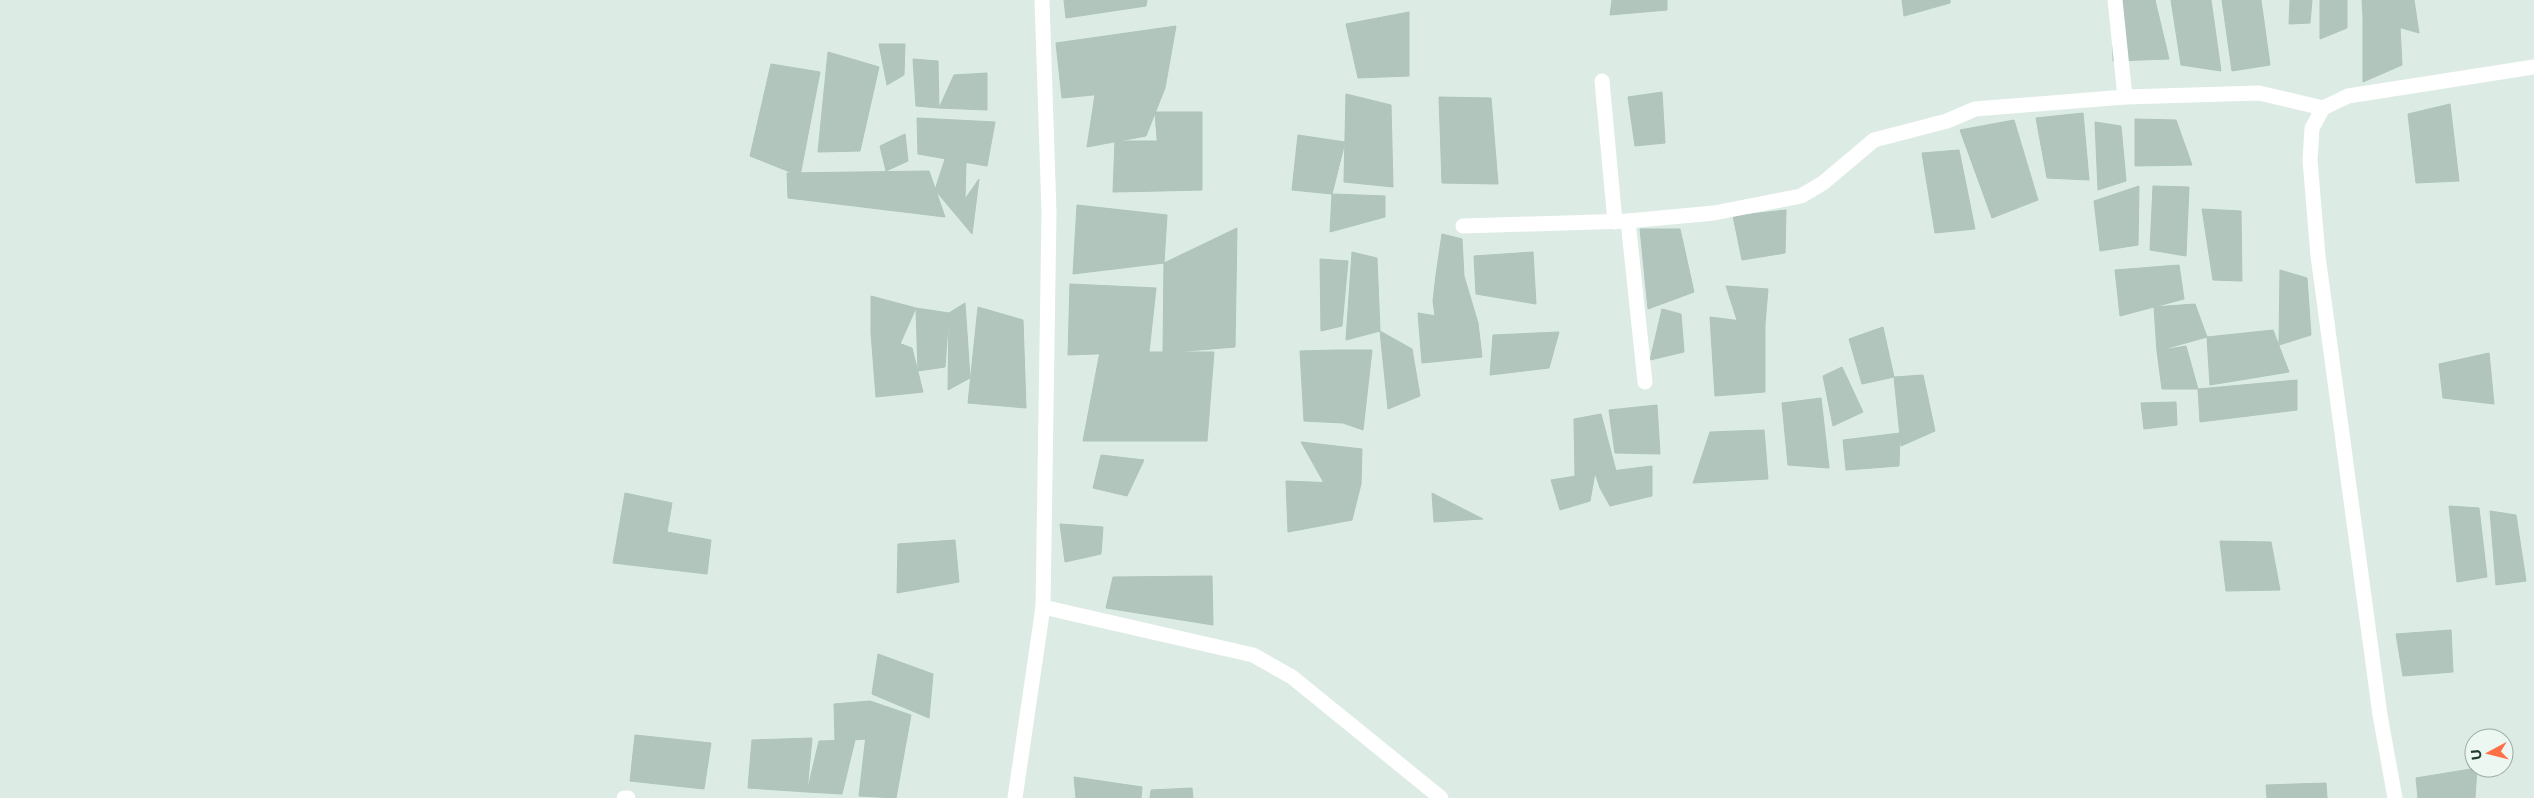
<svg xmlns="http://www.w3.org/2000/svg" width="2534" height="798" font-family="Montserrat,sans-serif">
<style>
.building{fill:#b1c5bd;stroke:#aec5bb}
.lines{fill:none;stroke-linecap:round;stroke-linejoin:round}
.minor{stroke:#fff;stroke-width:15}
</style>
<rect width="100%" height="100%" fill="#dcebe4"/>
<g class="building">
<path d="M 1064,0 L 1147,0 L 1146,6 L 1066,18 Z"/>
<path d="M 1612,0 L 1667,0 L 1667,10 L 1610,15 Z"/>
<path d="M 1902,0 L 1950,0 L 1950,3 L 1904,16 Z"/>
<path d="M 2112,0 L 2155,0 L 2169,59 L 2113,61 Z"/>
<path d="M 2171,0 L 2211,0 L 2221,71 L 2181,65 Z"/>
<path d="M 2222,0 L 2261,0 L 2270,65 L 2232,71 Z"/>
<path d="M 2290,0 L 2312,0 L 2310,23 L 2289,24 Z"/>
<path d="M 2320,0 L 2347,0 L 2347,28 L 2320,39 Z"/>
<path d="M 2362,0 L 2414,0 L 2419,33 L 2363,17 Z"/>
<path d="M 1409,12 L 1409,76 L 1358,78 L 1346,24 Z"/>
<path d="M 2363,17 L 2400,27 L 2402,65 L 2363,82 Z"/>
<path d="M 1176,26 L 1165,88 L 1062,98 L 1056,43 Z"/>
<path d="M 879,44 L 905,44 L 904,75 L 887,85 Z"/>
<path d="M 828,52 L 879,67 L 860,151 L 818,152 Z"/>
<path d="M 913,59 L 938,61 L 939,108 L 916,106 Z"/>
<path d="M 771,64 L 820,72 L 800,176 L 750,156 Z"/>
<path d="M 987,73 L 987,110 L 939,108 L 954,75 Z"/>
<path d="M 1165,88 L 1146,136 L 1087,147 L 1095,95 Z"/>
<path d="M 1662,92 L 1665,143 L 1635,146 L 1628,97 Z"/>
<path d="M 1346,94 L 1391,105 L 1393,187 L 1344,182 Z"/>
<path d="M 1439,97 L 1491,98 L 1498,184 L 1442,183 Z"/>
<path d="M 2450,104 L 2459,181 L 2416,183 L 2408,114 Z"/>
<path d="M 1155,112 L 1202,112 L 1202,190 L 1161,191 Z"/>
<path d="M 2083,113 L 2089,180 L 2047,178 L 2036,118 Z"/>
<path d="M 917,118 L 995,122 L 987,166 L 918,154 Z"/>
<path d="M 2135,119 L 2176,120 L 2192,165 L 2135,166 Z"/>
<path d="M 2014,120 L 2038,200 L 1992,218 L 1960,130 Z"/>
<path d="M 2095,122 L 2121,126 L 2126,181 L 2098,190 Z"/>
<path d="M 905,134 L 908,161 L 886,171 L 880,146 Z"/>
<path d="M 1298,135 L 1345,142 L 1332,194 L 1292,190 Z"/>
<path d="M 1115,141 L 1169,141 L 1161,191 L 1113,192 Z"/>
<path d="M 1959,150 L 1975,229 L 1935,233 L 1922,153 Z"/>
<path d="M 945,159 L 966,162 L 965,199 L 979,179 L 972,234 L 935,190 Z"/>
<path d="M 929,171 L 945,217 L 788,198 L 787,173 Z"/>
<path d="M 2139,186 L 2138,245 L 2100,251 L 2094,201 Z"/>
<path d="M 2153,186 L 2189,187 L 2186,256 L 2150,250 Z"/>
<path d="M 1332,194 L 1385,196 L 1385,217 L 1330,232 Z"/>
<path d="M 1077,205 L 1167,215 L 1164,263 L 1073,274 Z"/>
<path d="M 2202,209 L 2241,211 L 2242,281 L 2213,280 Z"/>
<path d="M 1786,210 L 1785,253 L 1742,260 L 1733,216 Z"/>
<path d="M 1237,228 L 1235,347 L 1163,353 L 1164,263 Z"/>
<path d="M 1640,229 L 1680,229 L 1694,292 L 1648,309 Z"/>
<path d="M 1442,234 L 1462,239 L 1464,276 L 1436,275 Z"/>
<path d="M 1352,252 L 1377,258 L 1380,331 L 1346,340 Z"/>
<path d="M 1533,252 L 1536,304 L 1476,294 L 1474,256 Z"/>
<path d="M 1320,259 L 1348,261 L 1342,326 L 1321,331 Z"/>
<path d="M 2179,265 L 2184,299 L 2120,316 L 2115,270 Z"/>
<path d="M 2280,270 L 2307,278 L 2311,335 L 2279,345 Z"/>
<path d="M 1436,275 L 1464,276 L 1478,323 L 1435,316 L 1433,301 Z"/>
<path d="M 1070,284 L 1156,288 L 1149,352 L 1068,355 Z"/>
<path d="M 1726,286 L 1768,289 L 1765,324 L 1737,320 Z"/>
<path d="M 871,296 L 916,308 L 900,344 L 871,333 Z"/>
<path d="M 965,303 L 970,378 L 948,390 L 949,313 Z"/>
<path d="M 2195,304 L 2207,337 L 2157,351 L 2154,307 Z"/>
<path d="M 978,307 L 1023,320 L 1026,408 L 968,403 Z"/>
<path d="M 916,308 L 949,313 L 945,367 L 918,371 Z"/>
<path d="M 1662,309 L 1681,314 L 1684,352 L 1650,360 Z"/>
<path d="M 1418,313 L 1478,323 L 1482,357 L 1422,363 Z"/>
<path d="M 1710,317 L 1765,324 L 1765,392 L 1715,396 Z"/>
<path d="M 1883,327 L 1894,377 L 1862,384 L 1849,339 Z"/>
<path d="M 2273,330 L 2289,372 L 2210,385 L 2207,337 Z"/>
<path d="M 1380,331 L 1412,349 L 1420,396 L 1388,409 Z"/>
<path d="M 1559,332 L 1549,368 L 1490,375 L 1493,335 Z"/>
<path d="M 871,333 L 912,348 L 923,392 L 876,397 Z"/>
<path d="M 2186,346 L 2198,389 L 2162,389 L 2157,351 Z"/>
<path d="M 1337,350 L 1343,423 L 1304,421 L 1300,351 Z"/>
<path d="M 1337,350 L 1372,350 L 1363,430 L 1343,423 Z"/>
<path d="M 1100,352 L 1214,352 L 1207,441 L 1083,441 Z"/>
<path d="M 2489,353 L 2494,404 L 2443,398 L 2439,364 Z"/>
<path d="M 1842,367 L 1863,412 L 1833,426 L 1823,376 Z"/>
<path d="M 1923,375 L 1935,431 L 1901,446 L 1894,377 Z"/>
<path d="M 2297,380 L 2297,410 L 2200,422 L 2198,389 Z"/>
<path d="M 1821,398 L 1829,468 L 1788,465 L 1782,403 Z"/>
<path d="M 2176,402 L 2177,425 L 2144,429 L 2141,403 Z"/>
<path d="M 1657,405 L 1660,454 L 1615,453 L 1609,410 Z"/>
<path d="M 1601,414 L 1616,471 L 1575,476 L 1574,419 Z"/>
<path d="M 1764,430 L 1768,479 L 1693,483 L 1710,432 Z"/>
<path d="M 1900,433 L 1899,466 L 1846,470 L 1843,440 Z"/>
<path d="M 1301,442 L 1362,449 L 1361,484 L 1324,483 Z"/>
<path d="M 1101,455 L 1144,460 L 1127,496 L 1093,488 Z"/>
<path d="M 1652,466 L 1652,496 L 1610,506 L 1600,488 L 1595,473 Z"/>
<path d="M 1595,473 L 1590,501 L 1560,510 L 1551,480 Z"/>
<path d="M 1286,481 L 1361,484 L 1352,520 L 1288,532 Z"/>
<path d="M 625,493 L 672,503 L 667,532 L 711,540 L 707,574 L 613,563 Z"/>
<path d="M 1432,493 L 1483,519 L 1434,522 Z"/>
<path d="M 2449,506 L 2479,508 L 2487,577 L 2457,582 Z"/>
<path d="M 2490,511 L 2516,515 L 2526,581 L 2496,585 Z"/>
<path d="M 1060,524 L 1103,527 L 1101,554 L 1065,562 Z"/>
<path d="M 955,540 L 959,582 L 897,593 L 898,544 Z"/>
<path d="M 2220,541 L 2271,542 L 2280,590 L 2226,591 Z"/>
<path d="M 1212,576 L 1213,625 L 1106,608 L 1113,577 Z"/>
<path d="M 2451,630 L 2453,672 L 2403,676 L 2396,634 Z"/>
<path d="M 878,654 L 933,674 L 929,718 L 872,694 Z"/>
<path d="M 870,701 L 911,715 L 896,798 L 859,796 Z"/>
<path d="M 870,701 L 866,739 L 835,741 L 834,704 Z"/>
<path d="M 635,735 L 711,743 L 704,789 L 630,781 Z"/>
<path d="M 812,738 L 807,792 L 748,788 L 752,740 Z"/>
<path d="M 855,740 L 842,794 L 807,792 L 819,741 Z"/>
<path d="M 2477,768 L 2475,798 L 2418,798 L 2416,778 Z"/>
<path d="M 1074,777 L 1142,787 L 1141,798 L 1076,798 Z"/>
<path d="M 2326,783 L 2327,798 L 2267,798 L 2266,785 Z"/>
<path d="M 1192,788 L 1193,798 L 1150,798 L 1151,790 Z"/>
</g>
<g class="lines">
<g class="minor">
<path d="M 2115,0 L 2125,97"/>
<path d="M 1602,81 L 1615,222"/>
<path d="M 1628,221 L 1645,382"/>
<path d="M 1463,226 L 1628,221 L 1714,213 L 1801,196 L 1823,183 L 1874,140 L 1947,121 L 1975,109 L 2125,97 L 2259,93 L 2323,108"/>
<path d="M 1043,607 L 1253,655 L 1292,677 L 1441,798"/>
<path d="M 624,798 L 628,798"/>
<path d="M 1015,798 L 1043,607 L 1049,212 L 1042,0"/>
<path d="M 2395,798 L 2380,715 L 2318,256 L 2310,160 L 2312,128 L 2323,108 L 2348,96 L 2534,67"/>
</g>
</g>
<g transform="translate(2489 753) rotate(263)"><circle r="24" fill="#edf7f2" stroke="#9aaca5"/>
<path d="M0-4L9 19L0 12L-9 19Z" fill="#ff7046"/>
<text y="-8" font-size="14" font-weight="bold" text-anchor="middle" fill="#1d3b32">U</text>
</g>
</svg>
